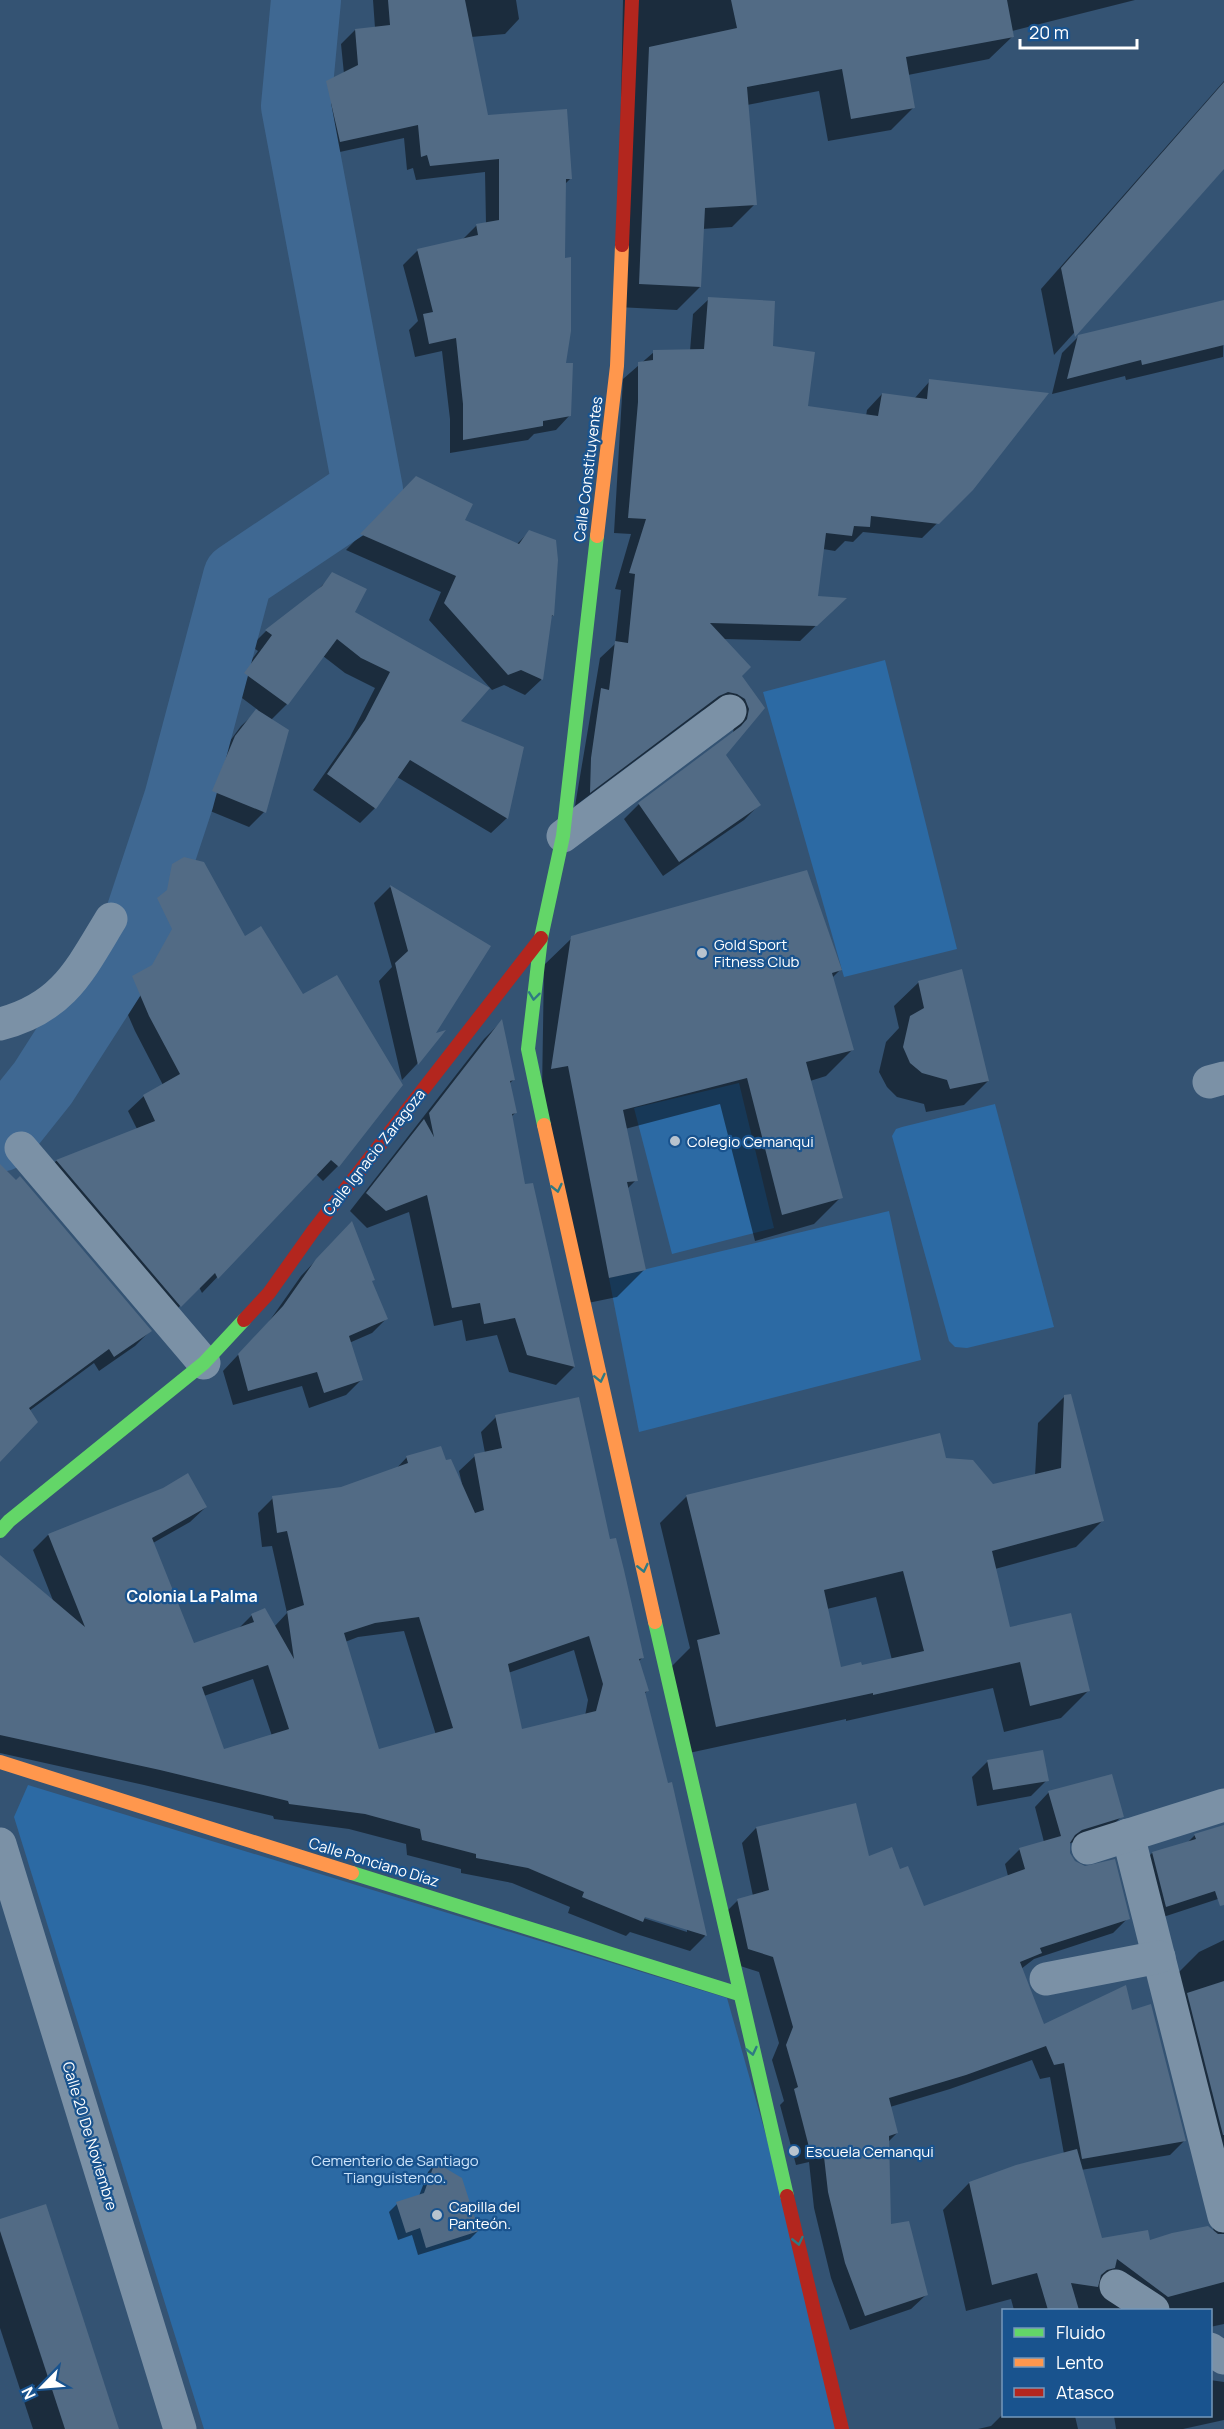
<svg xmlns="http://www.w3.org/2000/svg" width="1224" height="2429" font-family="Manrope,sans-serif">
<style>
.green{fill:#2c6aa4}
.shadow{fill:#0007;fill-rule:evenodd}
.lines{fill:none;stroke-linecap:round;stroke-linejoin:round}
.river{stroke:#3f6892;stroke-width:70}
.building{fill:#526b85;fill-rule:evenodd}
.street{stroke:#7b91a6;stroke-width:33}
.fast{stroke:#63d668;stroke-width:14}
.slow{stroke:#ff974d;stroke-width:14}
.jam{stroke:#b3261e;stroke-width:14}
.oneway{stroke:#2f7a83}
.poi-dot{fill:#b8c3ce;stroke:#19538e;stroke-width:2}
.labels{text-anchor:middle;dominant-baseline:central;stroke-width:4.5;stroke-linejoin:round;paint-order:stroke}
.street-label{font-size:15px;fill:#fff;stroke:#19538e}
.poi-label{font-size:15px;fill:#fff;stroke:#19538e;text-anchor:start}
.park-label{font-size:15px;fill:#cbe3fa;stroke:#19538e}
.neighbourhood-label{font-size:16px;font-weight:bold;fill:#fff;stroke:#19538e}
</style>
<rect width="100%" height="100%" fill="#345373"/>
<g class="green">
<path d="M 885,660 L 957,949 L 844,977 L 763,692 Z"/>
<path d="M 739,1083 L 774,1228 L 672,1254 L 634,1108 Z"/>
<path d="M 995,1104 L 1054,1327 L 967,1348 L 955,1347 L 949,1341 L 892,1136 L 896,1129 L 902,1127 Z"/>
<path d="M 889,1211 L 921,1360 L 639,1432 L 609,1278 Z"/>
<path d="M 28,1785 L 727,1998 L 849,2429 L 204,2429 L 14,1817 Z"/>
</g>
<g class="shadow">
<path d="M 373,0 L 516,0 L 519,19 L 505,34 L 471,37 L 486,117 L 571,178 L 565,184 L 564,365 L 570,415 L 556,430 L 534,434 L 528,440 L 450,453 L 450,419 L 442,351 L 415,357 L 409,330 L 418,321 L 403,265 L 417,251 L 463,239 L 477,225 L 486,224 L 485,172 L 416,180 L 413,168 L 407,170 L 404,138 L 326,155 L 313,97 L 327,83 L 344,74 L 341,44 L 355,30 L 375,28 Z"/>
<path d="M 623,0 L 1135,0 L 1012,31 L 1013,36 L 989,59 L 908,75 L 914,107 L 891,130 L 828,141 L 819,91 L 747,105 L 755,204 L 732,227 L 702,229 L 700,287 L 677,310 L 617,307 Z"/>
<path d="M 1224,81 L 1224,167 L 1054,355 L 1041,289 Z"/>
<path d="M 709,299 L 771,347 L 806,407 L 866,416 L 867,410 L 882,394 L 914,399 L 930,381 L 972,489 L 922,538 L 863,532 L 853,542 L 845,541 L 835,551 L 823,549 L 816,597 L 843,599 L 800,641 L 723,639 L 740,676 L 763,708 L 725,755 L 759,805 L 744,820 L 663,876 L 624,819 L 639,804 L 733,734 L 734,724 L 711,707 L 702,711 L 575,806 L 600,658 L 615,644 L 621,590 L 615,589 L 631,534 L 614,533 L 623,379 L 654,352 L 690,351 L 693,314 Z"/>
<path d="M 1224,301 L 1223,357 L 1126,380 L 1125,376 L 1052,394 L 1062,353 L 1078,337 Z"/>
<path d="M 400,494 L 517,544 L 529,532 L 553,615 L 550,618 L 541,680 L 525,695 L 504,685 L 492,690 L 429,620 L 441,592 L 346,550 Z"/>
<path d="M 333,574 L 353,612 L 459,722 L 507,818 L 491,833 L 397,777 L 375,808 L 360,823 L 313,790 L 350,737 L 375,688 L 345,673 L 323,656 L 287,704 L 271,720 L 264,812 L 249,827 L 198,806 L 221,753 L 241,726 L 258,710 L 230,689 L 258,651 L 251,646 L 266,631 L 314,594 Z"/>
<path d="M 173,866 L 302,996 L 401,1085 L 338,1166 L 323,1181 L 316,1174 L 202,1293 L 199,1287 L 165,1321 L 41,1176 L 56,1161 L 137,1129 L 128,1111 L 144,1096 L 163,1085 L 135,1031 L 118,992 L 133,977 L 143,971 L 158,945 L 142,914 L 153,903 L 158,881 Z"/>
<path d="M 390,887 L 489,947 L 433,1035 L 442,1033 L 417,1064 L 402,1080 L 379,981 L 392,967 L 374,903 Z"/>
<path d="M 572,938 L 840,970 L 832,978 L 853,1049 L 826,1076 L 810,1081 L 841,1197 L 814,1224 L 755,1241 L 720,1104 L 625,1129 L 636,1180 L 627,1189 L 644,1270 L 617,1297 L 583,1304 L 542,1092 L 544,965 Z"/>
<path d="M 919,982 L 988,1081 L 964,1105 L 926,1112 L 924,1104 L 897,1097 L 887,1087 L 879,1072 L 886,1042 L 899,1028 L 894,1006 Z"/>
<path d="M 501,1022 L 514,1079 L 509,1084 L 516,1112 L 511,1117 L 524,1186 L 532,1184 L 574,1367 L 556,1385 L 509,1372 L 497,1335 L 466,1341 L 462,1320 L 434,1326 L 409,1212 L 367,1228 L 350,1211 L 484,1039 Z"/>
<path d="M 0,1166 L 150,1331 L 135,1346 L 99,1371 L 94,1363 L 29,1411 L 0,1460 Z"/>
<path d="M 337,1238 L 371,1282 L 387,1318 L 372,1333 L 349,1343 L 361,1380 L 346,1395 L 309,1408 L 302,1386 L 233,1405 L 223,1371 L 268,1323 L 301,1276 Z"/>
<path d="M 1065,1396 L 1103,1520 L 1076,1547 L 995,1569 L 1009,1629 L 1088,1691 L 1061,1718 L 1004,1732 L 993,1688 L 846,1721 L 846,1719 L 689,1753 L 670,1668 L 690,1648 L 660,1523 L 687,1496 L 945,1460 L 993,1486 L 1035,1476 L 1038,1423 ZM 876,1597 L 892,1660 L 861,1667 L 839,1668 L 827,1609 Z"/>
<path d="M 496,1417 L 609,1541 L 643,1657 L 638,1662 L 647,1691 L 644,1694 L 666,1785 L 671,1784 L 705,1936 L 690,1951 L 630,1932 L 626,1936 L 568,1913 L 570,1907 L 512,1883 L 461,1873 L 461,1869 L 407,1855 L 406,1844 L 349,1829 L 274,1819 L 273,1816 L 144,1785 L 0,1753 L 0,1565 L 54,1603 L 33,1550 L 48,1535 L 206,1507 L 190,1522 L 153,1543 L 193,1645 L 237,1630 L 252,1615 L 274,1627 L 287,1613 L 272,1546 L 262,1547 L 258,1513 L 273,1498 L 342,1488 L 395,1470 L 407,1457 L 445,1462 L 462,1484 L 459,1471 L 475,1456 L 485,1453 L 481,1432 ZM 404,1631 L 436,1735 L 378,1751 L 345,1642 L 358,1637 ZM 574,1650 L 588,1700 L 585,1716 L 521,1731 L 508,1673 ZM 253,1679 L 272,1736 L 223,1751 L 204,1696 ZM 638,1913 L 687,1929 L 687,1932 L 637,1916 Z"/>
<path d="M 988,1761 L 1047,1780 L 1031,1796 L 977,1806 L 972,1777 Z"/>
<path d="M 1049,1792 L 1122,1816 L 1107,1831 L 1068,1844 L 1069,1853 L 1074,1863 L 1128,1918 L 1113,1933 L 1034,1959 L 1021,1969 L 1043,2026 L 1131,2012 L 1184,2141 L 1170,2155 L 1081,2170 L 1101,2240 L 1149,2242 L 1214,2232 L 1161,2021 L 1172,1979 L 1199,1952 L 1224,1940 L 1224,2324 L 1210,2327 L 1210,2310 L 1014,2310 L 1011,2299 L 966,2311 L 943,2210 L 969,2183 L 1064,2154 L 1050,2077 L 1040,2079 L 1032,2060 L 950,2089 L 890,2107 L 897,2133 L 888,2142 L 890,2226 L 926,2295 L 911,2309 L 850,2330 L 831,2278 L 814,2208 L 809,2162 L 796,2165 L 780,2105 L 784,2101 L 772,2060 L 779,2043 L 759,1972 L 734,1964 L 723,1915 L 738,1900 L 753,1896 L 742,1843 L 756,1828 L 868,1858 L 899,1871 L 923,1908 L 1008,1876 L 1005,1864 L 1020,1849 L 1044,1842 L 1035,1807 Z"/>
<path d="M 1224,1829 L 1224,1897 L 1151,1921 L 1138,1868 L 1152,1853 L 1187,1843 L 1195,1835 Z"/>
<path d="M 435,2164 L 478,2231 L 470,2239 L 418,2255 L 412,2235 L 398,2240 L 389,2212 L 397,2204 L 419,2196 L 428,2172 Z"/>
<path d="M 0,2221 L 118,2429 L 33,2429 L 0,2328 Z"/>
<path d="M 1210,2380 L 1224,2382 L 1224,2420 L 1183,2429 L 1116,2429 L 1114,2416 L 1210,2416 Z"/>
<path d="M 1003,2414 L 1004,2416 L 1075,2416 L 1078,2429 L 978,2429 L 991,2426 Z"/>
</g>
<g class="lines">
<path class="river" d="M 0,1137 L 43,1083 L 130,947 L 179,799 L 238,577 L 368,490 L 296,106 L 306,0"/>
</g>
<g class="building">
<path d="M 388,0 L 465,0 L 488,115 L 567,109 L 572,179 L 566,179 L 565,258 L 571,257 L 571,331 L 566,363 L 573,363 L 571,416 L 543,421 L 543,426 L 463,440 L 463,404 L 456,338 L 429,344 L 423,314 L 433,312 L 417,249 L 478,235 L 476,224 L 499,220 L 499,159 L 430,166 L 427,155 L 421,157 L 418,125 L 340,142 L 326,81 L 358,65 L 355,29 L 390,25 Z"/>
<path d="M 731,0 L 1007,0 L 1014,37 L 906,57 L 915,108 L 851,119 L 842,69 L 747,87 L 757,205 L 705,208 L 701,287 L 639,284 L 649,47 L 737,28 Z"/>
<path d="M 1224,82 L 1224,169 L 1075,337 L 1061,268 Z"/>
<path d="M 708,297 L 775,301 L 773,346 L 815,352 L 808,406 L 878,416 L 882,393 L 927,399 L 929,379 L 1049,393 L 973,490 L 939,524 L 871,516 L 870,527 L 854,526 L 852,536 L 826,533 L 818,596 L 847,598 L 817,626 L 710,623 L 751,667 L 742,676 L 765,708 L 726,755 L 761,805 L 679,862 L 638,803 L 741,726 L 747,719 L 749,709 L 745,699 L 737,694 L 728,692 L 719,696 L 590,793 L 591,758 L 601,688 L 609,690 L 615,641 L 628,643 L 635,574 L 629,573 L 646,519 L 628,518 L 638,402 L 638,362 L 653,360 L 653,350 L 704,349 Z"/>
<path d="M 1224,300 L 1224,345 L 1142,365 L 1141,360 L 1067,379 L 1078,335 Z"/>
<path d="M 416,476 L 473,504 L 465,520 L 519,544 L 529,530 L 556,540 L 558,560 L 554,616 L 552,615 L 543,680 L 521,670 L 508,675 L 444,603 L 456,576 L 360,534 Z"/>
<path d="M 332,572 L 367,589 L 355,612 L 490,688 L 461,721 L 524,747 L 508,819 L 410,760 L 376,809 L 327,774 L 365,720 L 390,672 L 361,658 L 337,639 L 288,705 L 244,673 L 272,635 L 265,630 L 322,586 Z"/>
<path d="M 256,709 L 289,730 L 266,813 L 212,791 L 235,736 Z"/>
<path d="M 184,857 L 204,862 L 245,936 L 261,926 L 303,994 L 337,975 L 403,1085 L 339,1167 L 331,1160 L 218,1279 L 215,1273 L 181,1307 L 56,1160 L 155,1121 L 143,1095 L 180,1074 L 149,1016 L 132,976 L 152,965 L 172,929 L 157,898 L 167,890 L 172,864 Z"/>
<path d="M 807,870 L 842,970 L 832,973 L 854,1050 L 806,1062 L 843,1198 L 782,1215 L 747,1078 L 623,1110 L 638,1181 L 627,1182 L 646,1270 L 609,1278 L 568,1066 L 551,1069 L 571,936 Z"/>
<path d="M 390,885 L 491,946 L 436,1033 L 446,1030 L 418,1065 L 395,963 L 408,951 Z"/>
<path d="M 962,969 L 989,1081 L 950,1089 L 947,1080 L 922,1073 L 910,1063 L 903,1047 L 910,1016 L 924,1008 L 918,981 Z"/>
<path d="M 502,1019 L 515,1080 L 510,1081 L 517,1113 L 512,1114 L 525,1184 L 533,1183 L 575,1367 L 527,1355 L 515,1318 L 484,1324 L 480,1303 L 452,1308 L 427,1195 L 386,1211 L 366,1193 L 424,1119 L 434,1137 L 429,1113 Z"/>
<path d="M 0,1164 L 16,1180 L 20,1176 L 152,1331 L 114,1357 L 109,1349 L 29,1408 L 38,1422 L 0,1462 Z"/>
<path d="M 352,1221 L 375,1280 L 372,1281 L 388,1319 L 349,1336 L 363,1380 L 324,1393 L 317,1372 L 248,1391 L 238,1354 L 283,1306 L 316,1259 Z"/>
<path d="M 1071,1394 L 1104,1521 L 992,1551 L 1010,1627 L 1071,1613 L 1090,1691 L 1030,1706 L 1020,1662 L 873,1695 L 873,1693 L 716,1727 L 697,1640 L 720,1634 L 686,1495 L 940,1433 L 946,1458 L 973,1460 L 993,1484 L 1061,1468 L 1064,1395 ZM 903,1571 L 924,1651 L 862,1665 L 861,1662 L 841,1667 L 824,1590 Z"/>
<path d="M 579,1397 L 610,1539 L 616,1538 L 624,1570 L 644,1658 L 639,1659 L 649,1691 L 645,1692 L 668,1783 L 672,1782 L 707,1936 L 645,1917 L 643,1922 L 582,1897 L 584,1892 L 528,1868 L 476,1858 L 476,1854 L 422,1840 L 420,1829 L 365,1814 L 289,1804 L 288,1801 L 160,1770 L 0,1735 L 0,1555 L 85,1627 L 48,1534 L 163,1488 L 188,1473 L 207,1507 L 152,1538 L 194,1643 L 254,1622 L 251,1614 L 265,1608 L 294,1659 L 287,1611 L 304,1605 L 287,1531 L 277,1533 L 272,1496 L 341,1487 L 408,1463 L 406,1456 L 441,1446 L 446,1460 L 451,1459 L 475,1513 L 484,1510 L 474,1454 L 502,1448 L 495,1415 ZM 419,1617 L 453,1728 L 379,1749 L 344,1633 L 375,1623 ZM 589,1636 L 603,1684 L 596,1711 L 522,1729 L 508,1664 ZM 268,1665 L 289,1729 L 224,1749 L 202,1687 Z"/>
<path d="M 1043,1750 L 1049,1781 L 993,1790 L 987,1760 Z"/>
<path d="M 1112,1774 L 1124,1817 L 1082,1830 L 1075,1835 L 1070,1843 L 1070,1853 L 1075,1861 L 1085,1866 L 1115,1859 L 1130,1919 L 1040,1948 L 1042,1953 L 1020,1962 L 1044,2024 L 1126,1985 L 1132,2010 L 1151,2004 L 1186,2141 L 1082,2159 L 1064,2063 L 1054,2065 L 1046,2046 L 966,2075 L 889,2098 L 898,2133 L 889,2136 L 891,2224 L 909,2221 L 928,2295 L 865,2316 L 845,2263 L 828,2192 L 823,2148 L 810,2151 L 794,2089 L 798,2087 L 786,2045 L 793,2027 L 773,1957 L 748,1949 L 737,1899 L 769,1890 L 756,1827 L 856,1803 L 869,1856 L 892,1847 L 900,1869 L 908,1866 L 924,1906 L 1025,1869 L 1019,1848 L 1061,1836 L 1048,1791 Z"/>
<path d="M 1224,1825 L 1224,1905 L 1220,1906 L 1215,1891 L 1166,1907 L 1152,1852 L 1196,1839 L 1194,1834 Z"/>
<path d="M 1224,1981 L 1224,2135 L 1223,2135 L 1187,1993 Z"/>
<path d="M 1077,2149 L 1102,2238 L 1148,2230 L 1150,2240 L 1172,2233 L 1208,2226 L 1218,2234 L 1224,2234 L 1224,2282 L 1168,2297 L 1117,2259 L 1115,2268 L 1107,2270 L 1101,2275 L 1098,2287 L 1071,2283 L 1079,2310 L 1048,2310 L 1037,2273 L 992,2285 L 969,2182 L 1016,2165 Z"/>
<path d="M 435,2162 L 462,2178 L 479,2231 L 426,2248 L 420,2228 L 406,2233 L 396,2202 L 424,2193 Z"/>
<path d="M 46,2204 L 119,2429 L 65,2429 L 0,2231 L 0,2219 Z"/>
</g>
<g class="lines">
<g class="street">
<path d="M 563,836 L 730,711"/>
<path d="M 0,1024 C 63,1008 80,970 111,919"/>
<path d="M 1209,1082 L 1224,1078"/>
<path d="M 21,1148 L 204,1363"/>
<path d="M 1128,1835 L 1224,2216"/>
<path d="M 0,1844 L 180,2429"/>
<path d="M 1088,1848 L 1224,1805"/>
<path d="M 1046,1979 L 1159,1957"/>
<path d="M 1116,2286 L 1153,2310"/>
<path d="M 1210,2349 L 1224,2358"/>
</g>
<g class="fast">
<path d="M 544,1125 L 528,1049 L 541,938 L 563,836 L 597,536"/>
<path d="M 0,1531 L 9,1521 L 204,1363 L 244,1320"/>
<path d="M 655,1622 L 787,2196"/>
<path d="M 352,1873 L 739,1994"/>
</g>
<g class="slow">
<path d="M 597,536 L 617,366 L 622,245"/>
<path d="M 544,1125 L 655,1622"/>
<path d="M 0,1762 L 352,1873"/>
</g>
<g class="jam">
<path d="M 622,245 L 632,0"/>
<path d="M 244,1320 L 269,1293 L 313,1231 L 541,938"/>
<path d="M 787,2196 L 842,2429"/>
</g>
</g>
<defs><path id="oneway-chevron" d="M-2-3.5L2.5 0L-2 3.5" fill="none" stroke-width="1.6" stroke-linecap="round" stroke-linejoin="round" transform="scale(1.5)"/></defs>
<g class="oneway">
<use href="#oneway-chevron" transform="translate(534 996) rotate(97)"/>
<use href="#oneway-chevron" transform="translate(557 1188) rotate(77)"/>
<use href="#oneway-chevron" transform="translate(600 1378) rotate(77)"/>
<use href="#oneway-chevron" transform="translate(643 1568) rotate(77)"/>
<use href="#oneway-chevron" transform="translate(752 2051) rotate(77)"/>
<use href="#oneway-chevron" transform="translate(798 2241) rotate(77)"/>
</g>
<g class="poi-dot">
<circle cx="702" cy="953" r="6"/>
<circle cx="675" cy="1141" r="6"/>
<circle cx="794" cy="2151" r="6"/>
<circle cx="437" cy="2215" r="6"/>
</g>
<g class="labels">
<g class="street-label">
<text transform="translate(588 469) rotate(-83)">Calle Constituyentes</text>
<text transform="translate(374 1152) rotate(-52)">Calle Ignacio Zaragoza</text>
<text transform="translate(374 1862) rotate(17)">Calle Ponciano Díaz</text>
<text transform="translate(90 2136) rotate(73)">Calle 20 De Noviembre</text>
</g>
<g class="poi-label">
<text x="714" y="944">Gold Sport<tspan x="714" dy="17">Fitness Club</tspan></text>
<text x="687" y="1141">Colegio Cemanqui</text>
<text x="806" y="2151">Escuela Cemanqui</text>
<text x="449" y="2206">Capilla del<tspan x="449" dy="17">Panteón.</tspan></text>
</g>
<g class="park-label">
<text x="395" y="2160">Cementerio de Santiago<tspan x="395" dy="17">Tianguistenco.</tspan></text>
</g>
<g class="neighbourhood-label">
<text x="192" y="1596">Colonia La Palma</text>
</g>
</g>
<rect x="1002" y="2309" width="210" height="108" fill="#19538e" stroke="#7598bb" stroke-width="1.5"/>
<rect x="1014" y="2328" width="30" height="9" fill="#63d668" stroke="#7598bb" stroke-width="1.5"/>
<text x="1056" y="2339" font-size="18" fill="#ffffff">Fluido</text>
<rect x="1014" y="2358" width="30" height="9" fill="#ff974d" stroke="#7598bb" stroke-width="1.5"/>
<text x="1056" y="2369" font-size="18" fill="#ffffff">Lento</text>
<rect x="1014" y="2388" width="30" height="9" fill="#b3261e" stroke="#7598bb" stroke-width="1.5"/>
<text x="1056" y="2399" font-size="18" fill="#ffffff">Atasco</text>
<g transform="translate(42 2387) rotate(245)" stroke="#19538e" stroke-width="4.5" paint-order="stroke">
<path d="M0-4.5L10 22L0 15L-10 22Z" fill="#ffffff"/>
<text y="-9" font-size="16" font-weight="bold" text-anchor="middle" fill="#ffffff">N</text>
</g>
<path d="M1020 39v9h117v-9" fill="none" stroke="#ffffff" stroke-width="3"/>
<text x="1029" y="39" font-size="18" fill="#ffffff" stroke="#19538e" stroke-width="4.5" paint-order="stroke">20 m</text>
</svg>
